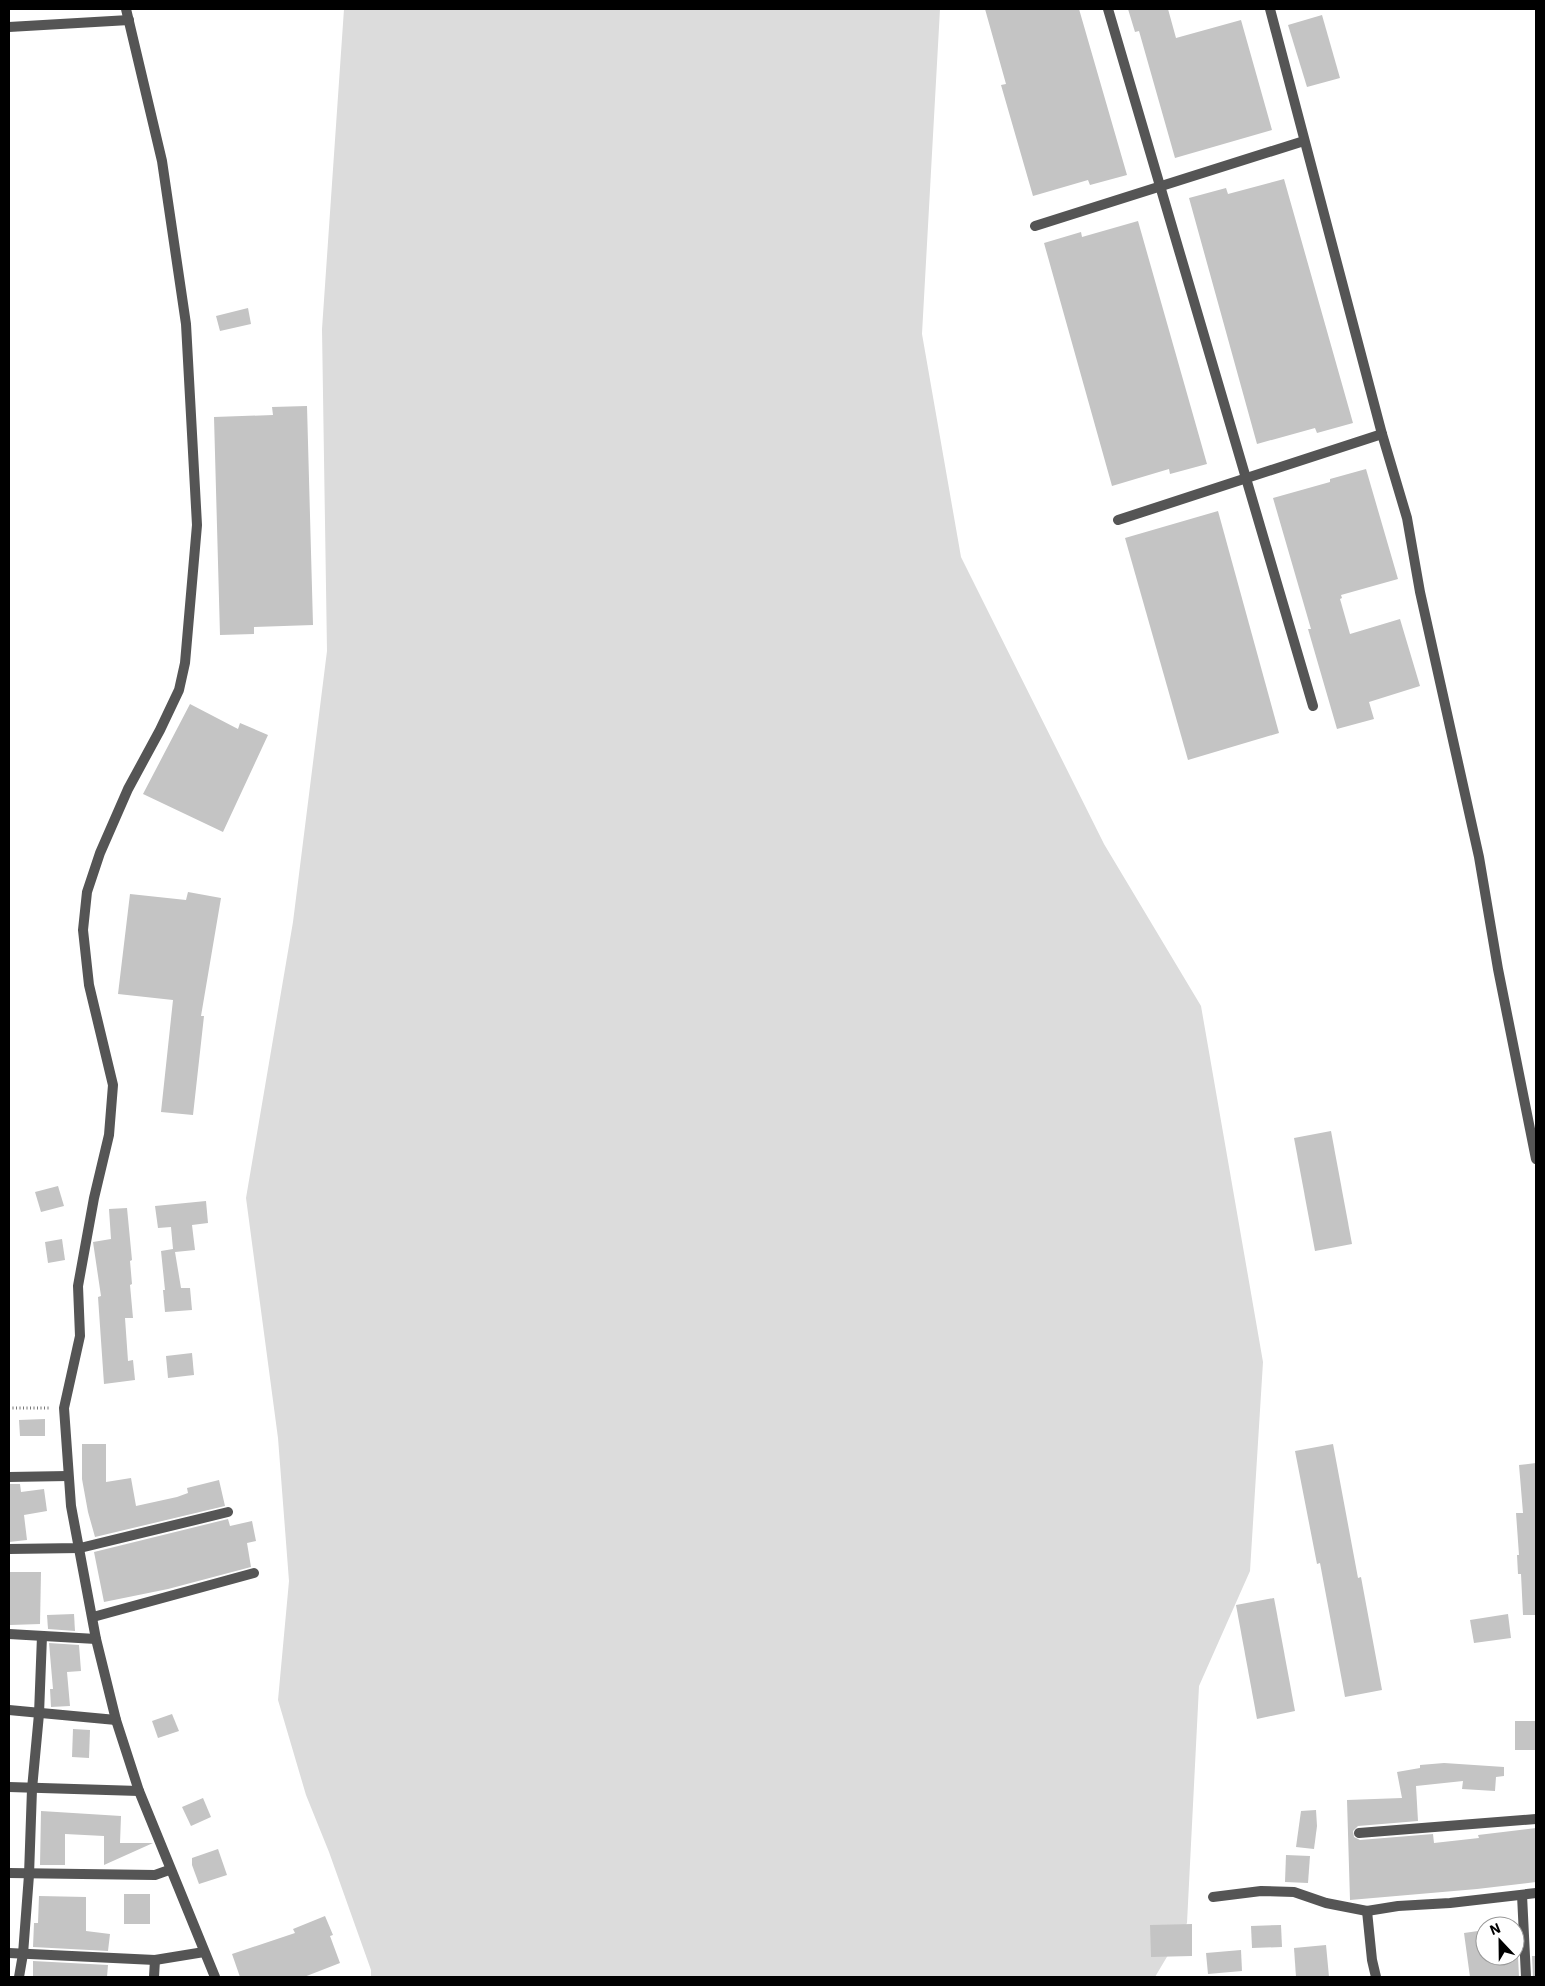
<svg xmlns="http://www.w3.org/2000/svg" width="1545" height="1986" font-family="'IBM Plex Sans',sans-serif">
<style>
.green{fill:#dcdcdc}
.building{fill:#c4c4c4}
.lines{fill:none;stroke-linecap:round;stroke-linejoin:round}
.path{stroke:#777;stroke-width:3;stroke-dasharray:1 2.5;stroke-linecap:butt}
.street{stroke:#555;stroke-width:10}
</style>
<rect width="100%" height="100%" fill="#fff"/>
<path class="green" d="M 344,9 L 940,9 L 922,334 L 961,557 L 1104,844 L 1201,1006 L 1263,1362 L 1250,1571 L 1199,1686 L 1187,1923 L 1155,1977 L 371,1977 L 371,1970 L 329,1852 L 306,1795 L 278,1700 L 289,1581 L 278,1438 L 246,1198 L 293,922 L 327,651 L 322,329 Z"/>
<g class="building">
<path d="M 985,9 L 1079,9 L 1127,175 L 1090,185 L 1088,180 L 1033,196 L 1001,85 L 1006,84 Z"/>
<path d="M 1128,9 L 1168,9 L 1176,38 L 1241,20 L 1272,130 L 1175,158 L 1139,31 L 1135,32 Z"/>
<path d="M 1322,15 L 1340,78 L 1307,87 L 1288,25 Z"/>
<path d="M 1284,179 L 1353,423 L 1317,433 L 1315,428 L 1257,444 L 1189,198 L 1226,188 L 1228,194 Z"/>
<path d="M 1138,221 L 1207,464 L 1170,474 L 1169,469 L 1112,486 L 1044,243 L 1081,232 L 1082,237 Z"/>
<path d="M 248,308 L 251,324 L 220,331 L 216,316 Z"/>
<path d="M 307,406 L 313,625 L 254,627 L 254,634 L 220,635 L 214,417 L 273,415 L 272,407 Z"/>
<path d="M 1366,469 L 1398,579 L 1341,595 L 1342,598 L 1340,599 L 1350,634 L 1400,619 L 1420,686 L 1369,702 L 1374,719 L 1337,729 L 1308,629 L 1311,629 L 1273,498 L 1330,482 L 1330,479 Z"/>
<path d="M 1218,511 L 1279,733 L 1188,760 L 1125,538 Z"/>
<path d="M 190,704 L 238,729 L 240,723 L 268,735 L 223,832 L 143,794 Z"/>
<path d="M 188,892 L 221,898 L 201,1016 L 204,1016 L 193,1115 L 161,1112 L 173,1000 L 118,994 L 130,894 L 186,900 Z"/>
<path d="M 1331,1131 L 1352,1244 L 1315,1251 L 1294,1138 Z"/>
<path d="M 58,1186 L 64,1206 L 41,1212 L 35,1192 Z"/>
<path d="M 206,1201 L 208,1223 L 192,1225 L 195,1250 L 175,1252 L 181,1288 L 190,1288 L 192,1310 L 165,1312 L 163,1290 L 165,1290 L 161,1251 L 173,1249 L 171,1227 L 158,1228 L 155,1206 Z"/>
<path d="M 127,1208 L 132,1260 L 130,1261 L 132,1284 L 130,1285 L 133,1318 L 125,1318 L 128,1361 L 133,1360 L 135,1380 L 104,1384 L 98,1297 L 101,1296 L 93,1242 L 111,1239 L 109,1209 Z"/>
<path d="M 62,1239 L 65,1260 L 48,1263 L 45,1242 Z"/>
<path d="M 192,1353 L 194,1375 L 168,1378 L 166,1356 Z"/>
<path d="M 45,1419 L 45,1436 L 20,1436 L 19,1420 Z"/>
<path d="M 82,1444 L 106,1444 L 106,1482 L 131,1478 L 136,1506 L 177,1497 L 188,1493 L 187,1488 L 219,1480 L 225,1506 L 95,1537 L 88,1512 L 82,1479 Z"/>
<path d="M 1333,1444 L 1358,1578 L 1361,1577 L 1382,1690 L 1345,1697 L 1320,1563 L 1317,1564 L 1295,1451 Z"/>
<path d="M 1536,1463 L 1536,1615 L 1523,1615 L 1521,1574 L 1518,1574 L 1517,1555 L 1519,1555 L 1516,1513 L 1523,1513 L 1519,1465 Z"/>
<path d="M 9,1484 L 20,1484 L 21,1492 L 44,1489 L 47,1511 L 24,1515 L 27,1540 L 9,1542 Z"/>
<path d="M 228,1519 L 230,1526 L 252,1521 L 256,1541 L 247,1543 L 251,1567 L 168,1589 L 104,1602 L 94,1552 Z"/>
<path d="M 9,1572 L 41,1572 L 40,1624 L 10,1625 Z"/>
<path d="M 1274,1598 L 1295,1711 L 1257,1719 L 1236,1605 Z"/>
<path d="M 74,1614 L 75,1631 L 48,1629 L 47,1615 Z"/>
<path d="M 1508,1614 L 1511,1638 L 1474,1643 L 1470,1620 Z"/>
<path d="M 49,1643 L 79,1645 L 81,1671 L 67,1672 L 70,1706 L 51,1707 L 50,1689 L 53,1689 Z"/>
<path d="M 172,1714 L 179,1731 L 158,1738 L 152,1721 Z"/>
<rect x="1515" y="1721" width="21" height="29"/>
<path d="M 73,1729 L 90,1730 L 89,1758 L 72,1757 Z"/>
<path d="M 1444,1763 L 1504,1767 L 1504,1776 L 1496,1777 L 1495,1791 L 1462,1789 L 1463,1781 L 1416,1786 L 1418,1821 L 1358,1826 L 1353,1831 L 1354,1837 L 1360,1840 L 1433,1834 L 1434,1843 L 1479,1838 L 1478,1835 L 1536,1828 L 1536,1882 L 1477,1889 L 1350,1900 L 1347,1800 L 1402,1798 L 1397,1772 L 1420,1768 L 1420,1765 Z"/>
<path d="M 203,1798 L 211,1817 L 191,1826 L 182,1807 Z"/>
<path d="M 1316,1810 L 1317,1826 L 1314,1849 L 1296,1847 L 1301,1811 Z"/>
<path d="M 41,1811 L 121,1816 L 120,1843 L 153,1843 L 104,1865 L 104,1836 L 65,1834 L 65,1865 L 40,1865 Z"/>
<path d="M 218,1849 L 227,1875 L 199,1884 L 192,1865 L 192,1858 Z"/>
<path d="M 1286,1855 L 1310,1856 L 1308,1883 L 1285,1882 Z"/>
<rect x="124" y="1894" width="26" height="30"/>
<path d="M 39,1896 L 86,1897 L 86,1931 L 110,1934 L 108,1951 L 33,1947 L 34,1923 L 38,1923 Z"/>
<path d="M 325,1916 L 333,1935 L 330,1936 L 340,1963 L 304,1977 L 240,1977 L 232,1954 L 295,1933 L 293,1929 Z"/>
<path d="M 1192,1924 L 1192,1956 L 1151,1957 L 1150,1925 Z"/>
<path d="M 1281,1925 L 1282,1947 L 1252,1948 L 1251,1926 Z"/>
<path d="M 1485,1930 L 1485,1956 L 1518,1956 L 1519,1977 L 1470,1977 L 1464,1933 Z"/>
<path d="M 1326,1945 L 1329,1977 L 1296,1977 L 1294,1948 Z"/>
<path d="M 1241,1950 L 1242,1971 L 1208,1974 L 1206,1953 Z"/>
<path d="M 1532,1956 L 1536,1956 L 1536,1977 L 1533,1977 Z"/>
<path d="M 33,1961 L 108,1965 L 107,1977 L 33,1977 Z"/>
</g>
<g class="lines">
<path class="path" d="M 9,1408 L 51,1408"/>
<g class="street">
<path d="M 126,9 L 162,161 L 186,324 L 197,525 L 185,663 L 179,690 L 160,730 L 128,789 L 100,853 L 87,892 L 83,930 L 89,985 L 113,1085 L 109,1135 L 94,1198 L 78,1286 L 80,1336 L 64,1408 L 71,1506 L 96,1639 L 116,1720 L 139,1791 L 215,1977"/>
<path d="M 1108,9 L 1313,706"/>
<path d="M 1270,9 L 1382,434 L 1407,518 L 1420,592 L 1479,857 L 1498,969 L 1536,1159"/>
<path d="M 9,27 L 129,20"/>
<path d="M 1035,226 L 1304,141"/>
<path d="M 1118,520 L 1382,434"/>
<path d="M 9,1477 L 68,1476"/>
<path d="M 9,1549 L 80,1548 L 228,1512"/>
<path d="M 93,1617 L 254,1573"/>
<path d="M 9,1634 L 96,1639"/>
<path d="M 9,1710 L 116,1720"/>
<path d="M 9,1787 L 139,1791"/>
<path d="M 1359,1833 L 1536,1819"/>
<path d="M 9,1873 L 155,1875 L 169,1870"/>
<path d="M 1522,1895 L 1526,1977"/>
<path d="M 1213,1897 L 1261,1891 L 1294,1892 L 1326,1903 L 1367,1911 L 1398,1906 L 1450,1903 L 1536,1893"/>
<path d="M 1367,1911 L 1372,1960 L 1376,1977"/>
<path d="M 9,1953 L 155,1960 L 204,1952"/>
<path d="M 19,1977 L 23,1954 L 29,1875 L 32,1789 L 39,1714 L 42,1636"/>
<path d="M 154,1977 L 155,1960"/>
</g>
</g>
<rect width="1545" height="1986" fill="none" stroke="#000000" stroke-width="20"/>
<g transform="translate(1500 1941) rotate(338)"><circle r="24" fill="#ffffff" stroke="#999999"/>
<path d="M0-4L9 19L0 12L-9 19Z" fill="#000000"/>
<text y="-8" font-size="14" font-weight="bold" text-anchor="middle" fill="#000000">N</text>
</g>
</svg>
